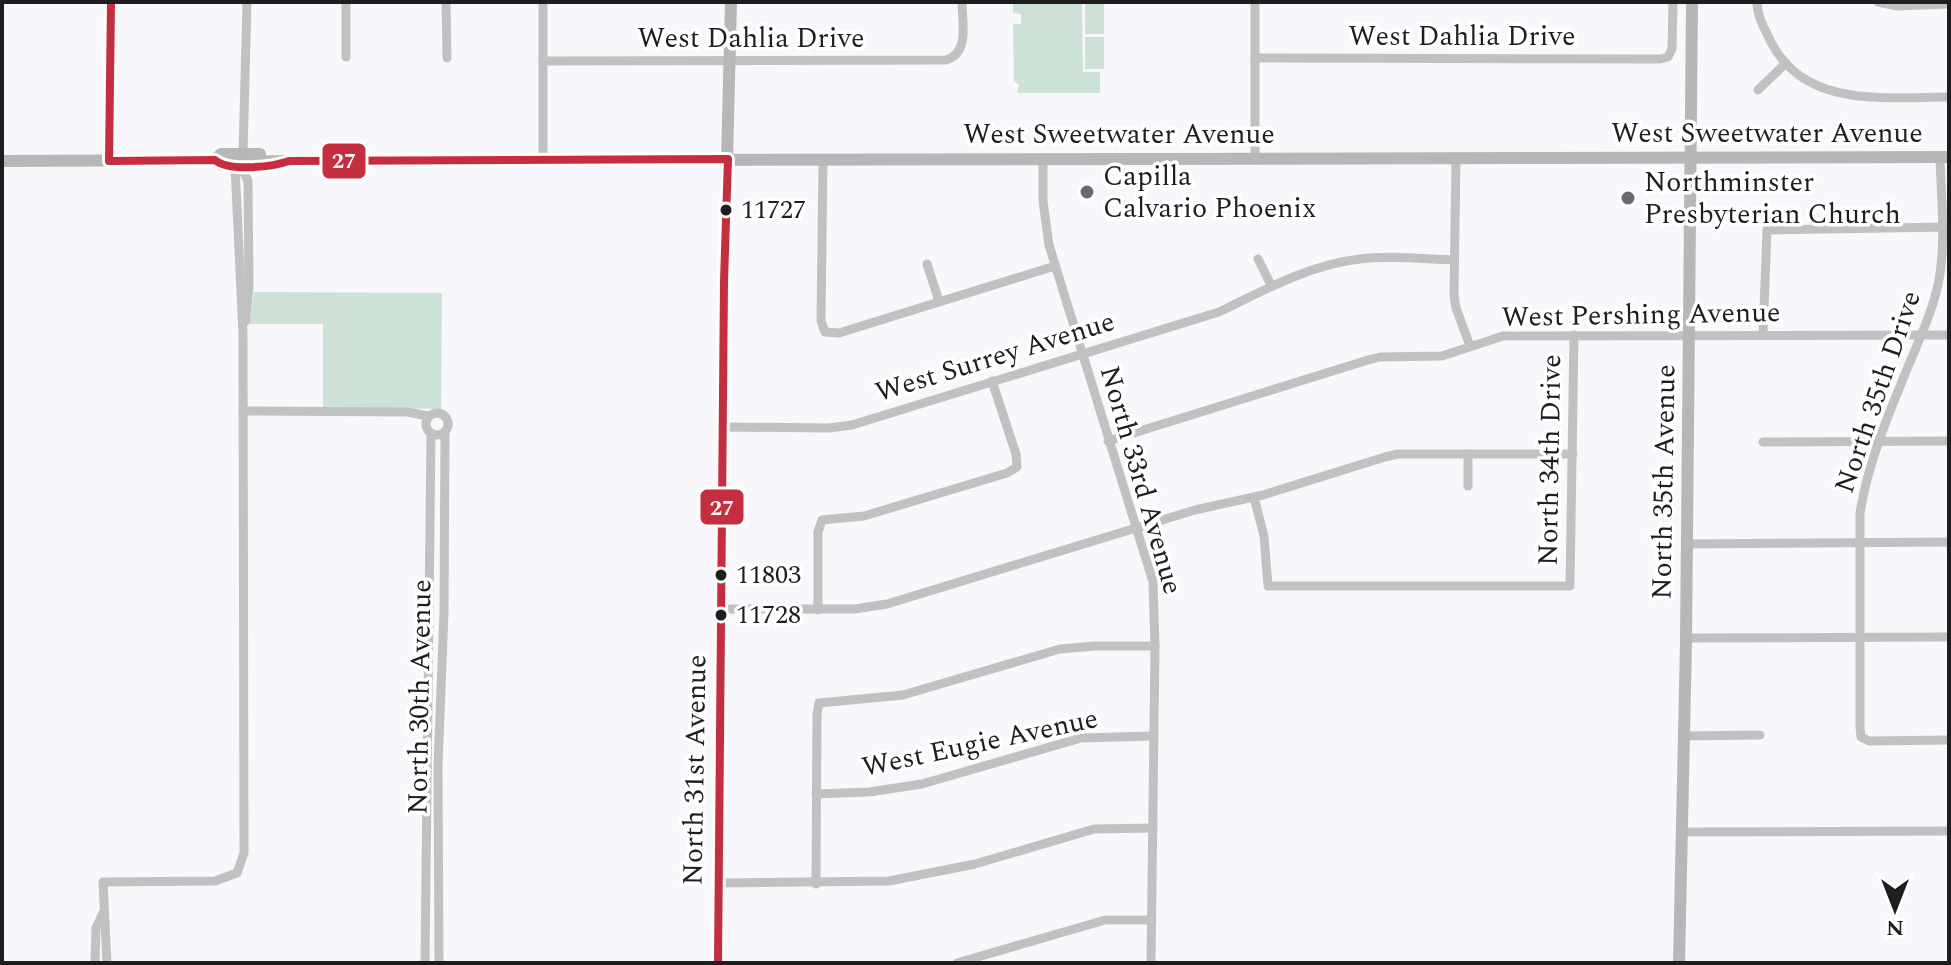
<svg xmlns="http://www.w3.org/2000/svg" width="1951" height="965" font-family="Spectral,serif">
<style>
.green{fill:#cde2d7}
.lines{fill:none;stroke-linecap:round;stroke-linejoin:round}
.street{stroke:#c2c1c2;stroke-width:9}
.secondary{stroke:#b7b7b7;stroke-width:12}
.bus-1-casing{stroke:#fff;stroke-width:14}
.bus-1{stroke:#c62d3d;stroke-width:8}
.poi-dot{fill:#6a6a6e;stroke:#fff;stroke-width:3}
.bus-dot{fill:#1e1e21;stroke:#fff;stroke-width:3}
.labels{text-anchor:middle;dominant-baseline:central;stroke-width:7;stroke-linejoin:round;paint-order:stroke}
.bus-label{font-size:26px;fill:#1e1e21;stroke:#fff;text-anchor:start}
.street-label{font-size:28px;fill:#1e1e21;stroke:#fff}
.poi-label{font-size:28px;fill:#1e1e21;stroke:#fff;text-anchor:start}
.line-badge{stroke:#fff;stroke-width:3}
.badge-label{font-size:22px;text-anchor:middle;font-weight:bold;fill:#fff}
</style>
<rect width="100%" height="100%" fill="#f8f8fc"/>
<g class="green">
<path d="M 1013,2 L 1082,2 L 1083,72 L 1100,72 L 1100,93 L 1017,93 L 1019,85 L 1014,81 L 1013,24 L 1021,24 L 1021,14 L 1013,13 Z"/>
<rect x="1085" y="2" width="19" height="32"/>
<rect x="1085" y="37" width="19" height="32"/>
<path d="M 254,292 L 442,293 L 441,409 L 323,407 L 323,324 L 248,324 Z"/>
</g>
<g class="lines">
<g class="street">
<path d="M 346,2 L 346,57"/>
<path d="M 446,2 L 447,58"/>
<path d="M 543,2 L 543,161"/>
<path d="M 1757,2 C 1757,17 1765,29 1771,42 C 1805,109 1887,97 1949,97"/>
<path d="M 1878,2 L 1897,6 L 1949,4"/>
<path d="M 1255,58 L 1660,59 L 1668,57 L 1672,49 L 1673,2"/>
<path d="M 543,61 L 946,60 C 970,53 962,22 962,2"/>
<path d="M 1758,90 L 1786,63"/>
<path d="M 243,154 L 247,2"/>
<path d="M 1456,157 L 1454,295 L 1456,308 L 1470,346"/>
<path d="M 1940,157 C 1941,197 1946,240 1939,280 C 1932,316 1914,350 1901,384 C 1884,425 1867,469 1860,513 L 1860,727 L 1861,737 L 1869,741 L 1949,740"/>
<path d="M 1255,158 L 1255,2"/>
<path d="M 823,159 L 821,321 L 825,332 L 839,333 L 1055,266"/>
<path d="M 1043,159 L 1043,201 L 1049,245 L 1153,582 L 1155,646 L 1151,963"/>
<path d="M 235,166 L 243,171 L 248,181 L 249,287 L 245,322"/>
<path d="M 1258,259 L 1271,285"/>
<path d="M 927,264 L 939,301"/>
<path d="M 1763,335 L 1767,230 L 1949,227"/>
<path d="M 243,411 L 407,412 L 428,416"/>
<circle cx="437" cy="424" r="11"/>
<path d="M 723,427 L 829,428 L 852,425 L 1219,312 C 1265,290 1308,265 1360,259 C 1390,255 1423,259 1454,260"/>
<path d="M 1108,441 L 1368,360 L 1380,357 L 1442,356 L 1503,336 L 1949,335"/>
<path d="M 1763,442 L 1949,441"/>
<path d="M 1468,454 L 1468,486"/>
<path d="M 1254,497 L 1264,536 L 1268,586 L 1570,586 L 1574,335"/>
<path d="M 1687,544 L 1949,542"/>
<path d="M 721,609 L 854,609 L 887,604 L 1195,510 L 1263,495 L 1385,457 L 1398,454 L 1573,454"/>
<path d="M 818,610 L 818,532 L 822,520 L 864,516 L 1007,473 L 1017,467 L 1016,454 L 992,381"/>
<path d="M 1686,638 L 1949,637"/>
<path d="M 1684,736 L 1760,735"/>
<path d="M 816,794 L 869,792 L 922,784 L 1081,738 L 1154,736"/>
<path d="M 1683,832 L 1949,831"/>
<path d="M 718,883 L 889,881 L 975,864 L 1094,829 L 1153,828"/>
<path d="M 816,884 L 817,714 L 819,703 L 903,695 L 1060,649 L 1095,646 L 1155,646"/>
<path d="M 95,963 L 96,928 L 103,913"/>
<path d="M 107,963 L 103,882 L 215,881 L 237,873 L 244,853 L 243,334 L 235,166"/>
<path d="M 425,963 L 431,433"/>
<path d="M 439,963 L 438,766 L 444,613 L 445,432"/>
<path d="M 957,963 L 1105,920 L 1152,920"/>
</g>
<g class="secondary">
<path d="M 215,160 L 221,154 L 260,154"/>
<path d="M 2,161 L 215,160 L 221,165 L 241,166"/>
<path d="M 109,161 L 111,2"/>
<path d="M 235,166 L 249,162 L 289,161 L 1949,157"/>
<path d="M 718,963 L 724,281 L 731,2"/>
<path d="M 1679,963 L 1686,642 L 1692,2"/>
</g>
<defs>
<path id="bus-1" d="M 111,2 L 109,161 L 215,160 C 229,172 272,167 289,161 L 728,159 L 724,281 L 718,963"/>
</defs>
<use href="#bus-1" class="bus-1-casing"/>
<use href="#bus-1" class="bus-1"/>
</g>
<g class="poi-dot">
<circle cx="1087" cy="192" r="8"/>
<circle cx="1628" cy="198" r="8"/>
</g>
<g class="bus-dot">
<circle cx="726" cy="210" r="7"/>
<circle cx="721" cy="575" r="7"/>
<circle cx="721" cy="615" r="7"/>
</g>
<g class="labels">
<g class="bus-label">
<text x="741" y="210">11727</text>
<text x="736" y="575">11803</text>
<text x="736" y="615">11728</text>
</g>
<g class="street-label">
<text x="1462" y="36">West Dahlia Drive</text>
<text x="751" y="38">West Dahlia Drive</text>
<text x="1767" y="133">West Sweetwater Avenue</text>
<text x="1119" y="134">West Sweetwater Avenue</text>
<text transform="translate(1641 315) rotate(-1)">West Pershing Avenue</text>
<text transform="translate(995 357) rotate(-17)">West Surrey Avenue</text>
<text transform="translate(1878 392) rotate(-71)">North 35th Drive</text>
<text transform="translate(1550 460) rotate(-89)">North 34th Drive</text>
<text transform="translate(1141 480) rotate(74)">North 33rd Avenue</text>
<text transform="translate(1664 482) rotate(-89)">North 35th Avenue</text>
<text transform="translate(420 697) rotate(-89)">North 30th Avenue</text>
<text transform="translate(980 743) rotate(-12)">West Eugie Avenue</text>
<text transform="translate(695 770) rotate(-89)">North 31st Avenue</text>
</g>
<g class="poi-label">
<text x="1103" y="176">Capilla<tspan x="1103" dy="32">Calvario Phoenix</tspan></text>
<text x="1644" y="182">Northminster<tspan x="1644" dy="32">Presbyterian Church</tspan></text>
</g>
</g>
<g class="line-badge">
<rect x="321" y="142" width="46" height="38" rx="8" fill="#c62d3d"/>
<rect x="699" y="488" width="46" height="38" rx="8" fill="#c62d3d"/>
</g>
<g class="badge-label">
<text x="344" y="168">27</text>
<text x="722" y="515">27</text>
</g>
<rect width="1951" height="965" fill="none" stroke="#1e1e21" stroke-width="8"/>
<g transform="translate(1895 909) rotate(180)" stroke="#ffffff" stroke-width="6" paint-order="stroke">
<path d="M0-6L14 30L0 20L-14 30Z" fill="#1e1e21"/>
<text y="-12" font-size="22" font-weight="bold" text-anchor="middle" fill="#1e1e21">N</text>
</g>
</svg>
